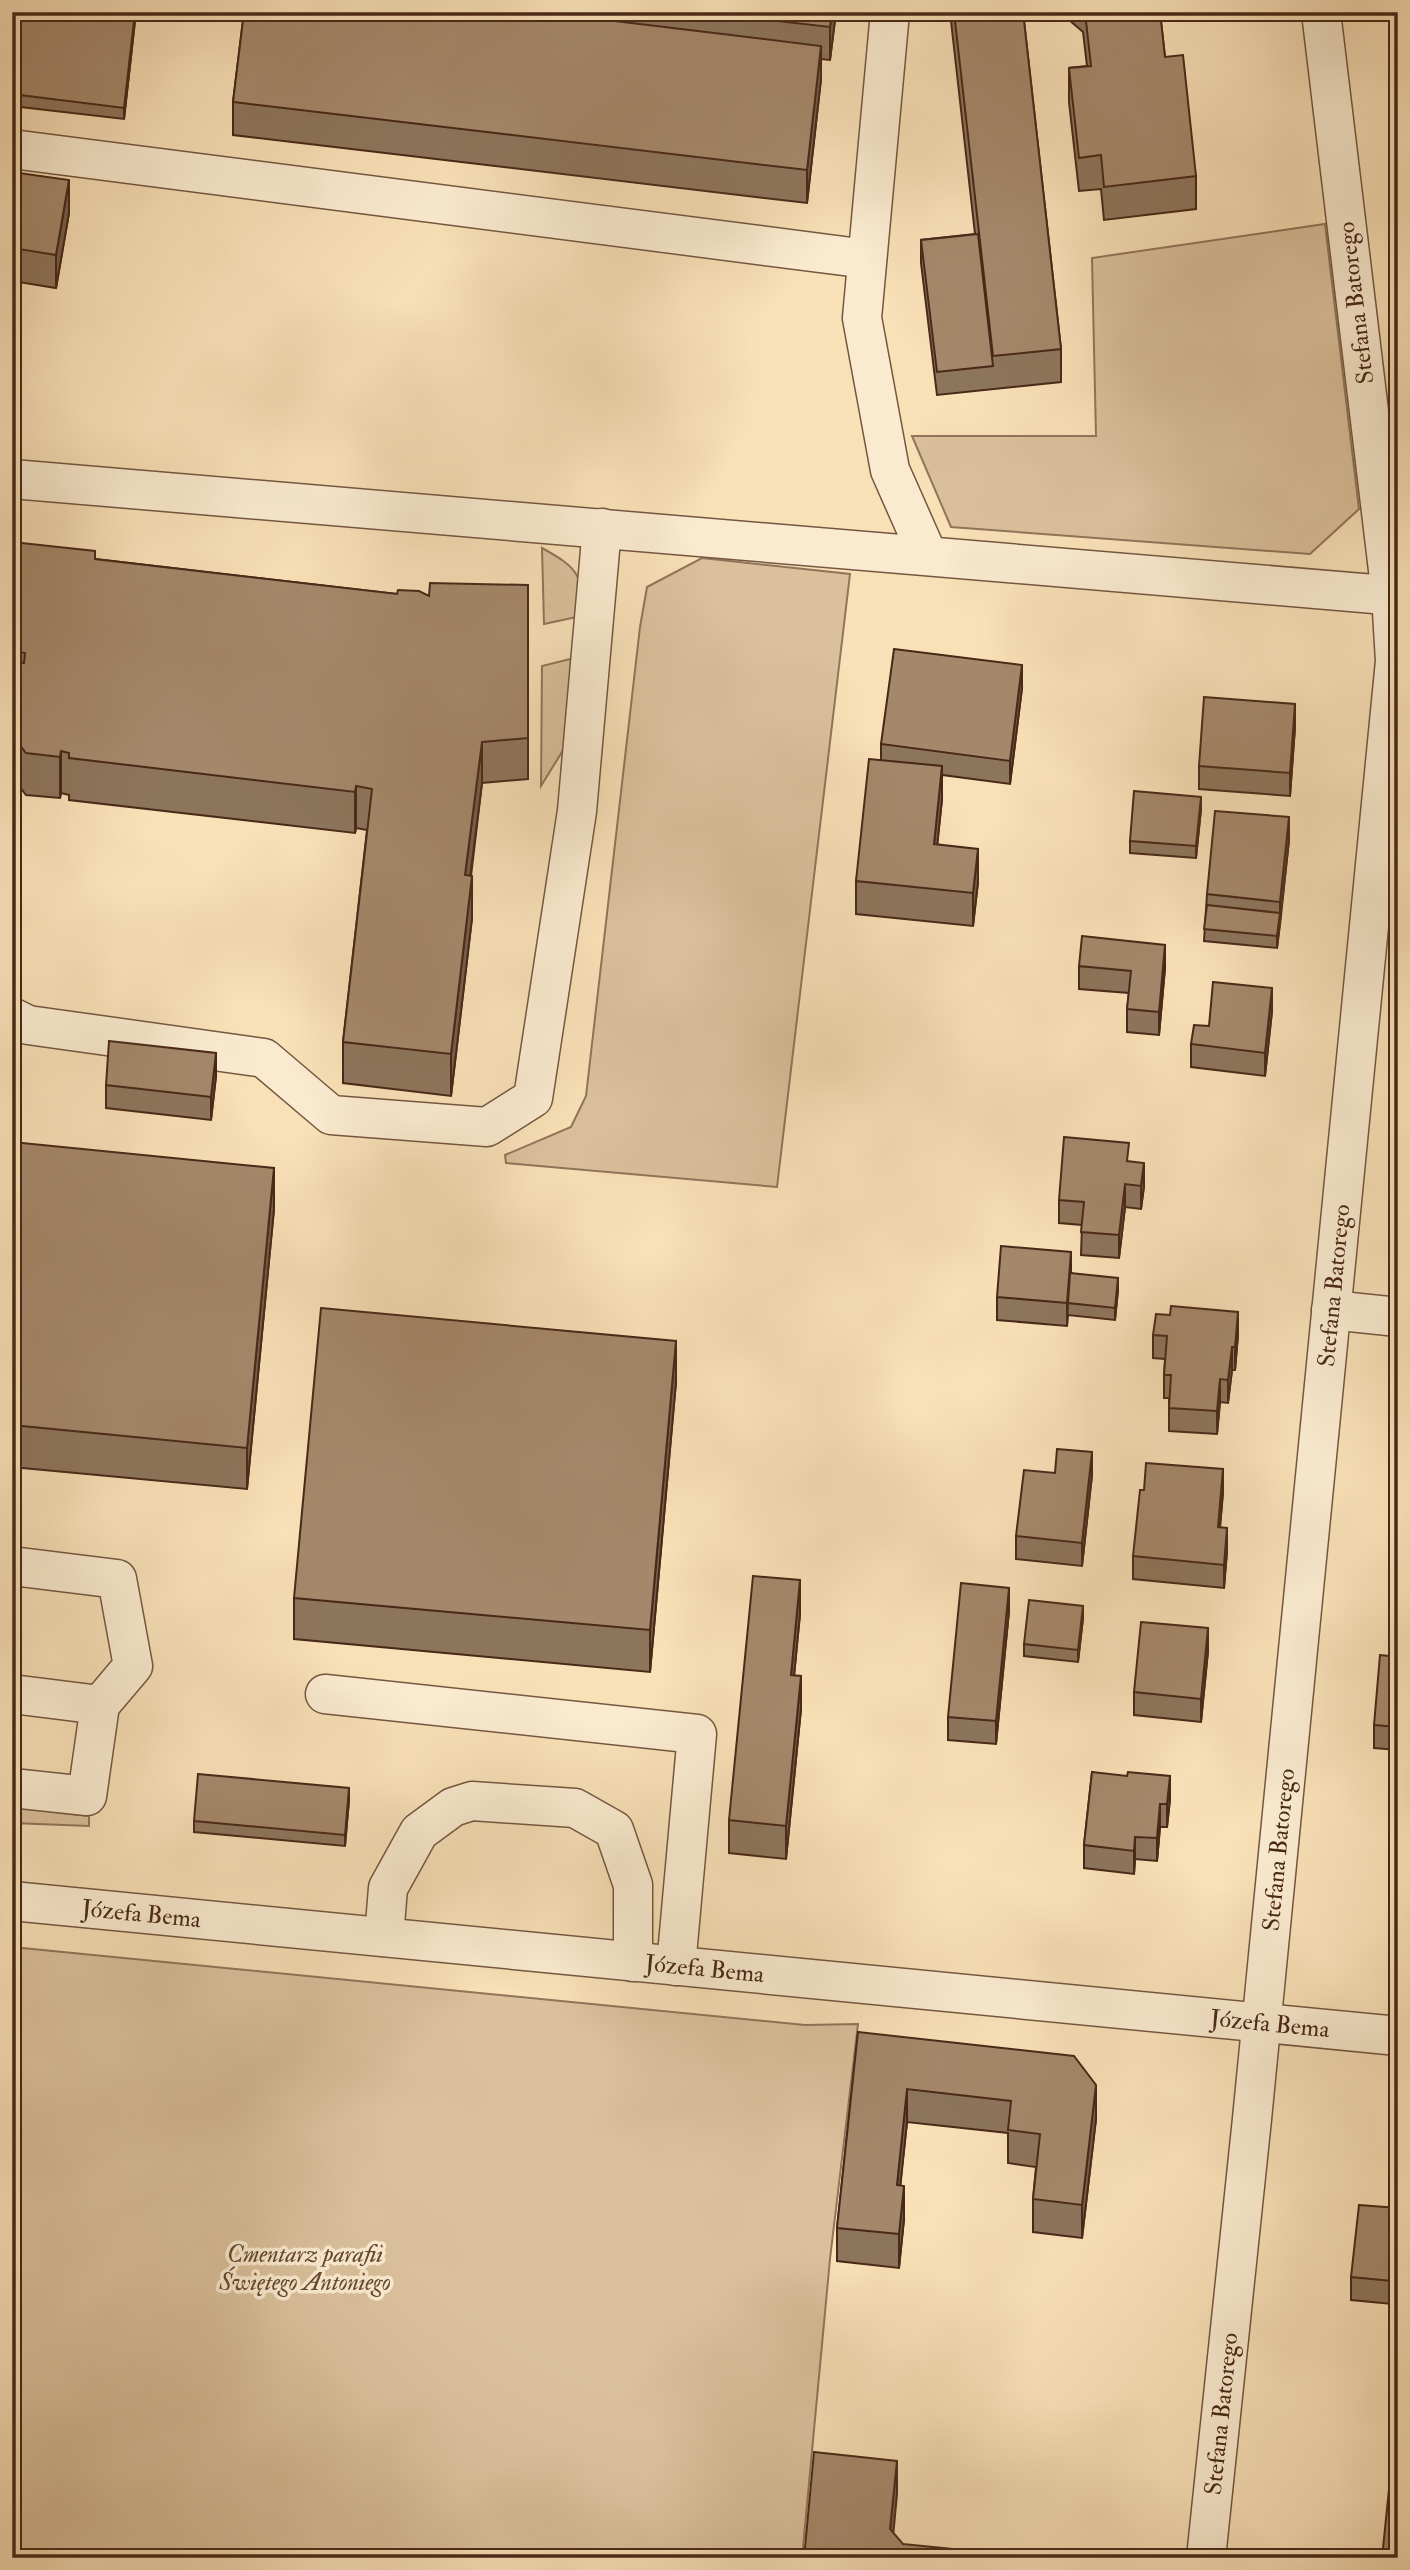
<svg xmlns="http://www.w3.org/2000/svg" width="1410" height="2570" font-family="'IM FELL Double Pica',serif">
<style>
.green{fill:#dac19c;stroke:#92745a;stroke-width:2}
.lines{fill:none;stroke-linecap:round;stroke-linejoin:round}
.minor-casing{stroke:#755640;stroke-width:41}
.minor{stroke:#faebd0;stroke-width:38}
.wall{fill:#8d755c;stroke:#492818;stroke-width:2}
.shaded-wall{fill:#735f4b;stroke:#492818;stroke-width:2}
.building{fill:#a4886b;stroke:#492818;stroke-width:2}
.labels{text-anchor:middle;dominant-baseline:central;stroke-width:7;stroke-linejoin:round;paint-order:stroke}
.street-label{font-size:24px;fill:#492818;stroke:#faebd0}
.park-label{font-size:24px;font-style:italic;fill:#664732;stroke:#faebd0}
</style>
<rect width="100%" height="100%" fill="#f8e0b7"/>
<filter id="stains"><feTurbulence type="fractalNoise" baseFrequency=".00286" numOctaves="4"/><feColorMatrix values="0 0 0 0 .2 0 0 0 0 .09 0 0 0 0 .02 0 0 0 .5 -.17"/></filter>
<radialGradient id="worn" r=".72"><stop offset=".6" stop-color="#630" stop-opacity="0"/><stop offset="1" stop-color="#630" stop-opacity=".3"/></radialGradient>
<g class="green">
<path d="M 1325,224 L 1359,509 L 1310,554 L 951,527 L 912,436 L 1096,436 L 1092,258 Z"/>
<path d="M 542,548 C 580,569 580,574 586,615 L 544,624 Z"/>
<path d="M 702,558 L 850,574 L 777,1187 L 506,1163 L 505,1155 L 571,1127 L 586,1096 L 640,627 L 647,587 Z"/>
<path d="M 582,656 L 578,726 L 541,786 L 542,666 Z"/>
<path d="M 12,1807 L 89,1816 L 89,1826 L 12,1823 Z"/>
<path d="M 12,1947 L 805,2025 L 858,2024 L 830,2259 L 802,2558 L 12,2558 Z"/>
</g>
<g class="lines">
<defs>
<g id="minor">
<path d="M 890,12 L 862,318 L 890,470 L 928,556"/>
<path d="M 12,149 L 867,259"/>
<path d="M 12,479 L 1398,596"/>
<path d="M 12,1017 L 28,1025 L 264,1058 L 331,1115 L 487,1127 L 533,1098 L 577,811 L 602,528"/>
<path d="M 1331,1310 L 1398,1317"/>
<path d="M 12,1566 L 117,1579 L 133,1666 L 100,1705 L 87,1796 L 12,1788"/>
<path d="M 12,1694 L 100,1705"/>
<path d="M 325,1694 L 697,1734 L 676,1966"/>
<path id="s1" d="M 12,1901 L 1398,2036"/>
<path d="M 384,1937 L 388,1888 L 419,1832 L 453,1807 L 472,1801 L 575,1808 L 614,1830 L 633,1885 L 633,1962"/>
<path id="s2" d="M 1206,2558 L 1252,2119 L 1395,661 L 1391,595 L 1321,12"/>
</g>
</defs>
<use href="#minor" class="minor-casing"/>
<use href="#minor" class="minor"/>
</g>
<g class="wall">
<path d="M 12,12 L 136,12 L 124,119 L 12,106 Z"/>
<path d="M 244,12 L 836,12 L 830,60 L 821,59 L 821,79 L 807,203 L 233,135 L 233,102 Z"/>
<path d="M 950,12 L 1023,12 L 1061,349 L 1061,382 L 937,395 L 921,263 L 921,240 L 975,234 Z"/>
<path d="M 1068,12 L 1160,12 L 1165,57 L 1196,176 L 1196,209 L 1104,220 L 1101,189 L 1079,191 L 1069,102 L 1069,68 L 1087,66 L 1083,32 L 1068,19 Z"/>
<path d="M 12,172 L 69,213 L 56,288 L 12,281 Z"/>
<path d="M 12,542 L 95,559 L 397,594 L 429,596 L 528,585 L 528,779 L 482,783 L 471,876 L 472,918 L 451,1096 L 343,1083 L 343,1042 L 367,830 L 356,828 L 355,833 L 69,800 L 69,795 L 61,793 L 60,798 L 26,795 L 12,777 L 12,718 L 15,693 L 12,693 Z"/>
<path d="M 1022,688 L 1010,784 L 942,775 L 942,799 L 937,845 L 978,882 L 973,926 L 856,914 L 856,881 L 881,760 L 881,744 Z"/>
<path d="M 1295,727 L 1290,796 L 1199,789 L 1199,766 Z"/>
<path d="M 1201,809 L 1196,858 L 1130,853 L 1130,841 Z"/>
<path d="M 1289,840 L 1277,948 L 1204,941 L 1207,894 Z"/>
<path d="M 1079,966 L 1165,968 L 1159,1035 L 1127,1032 L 1127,1009 L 1129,993 L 1079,989 Z"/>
<path d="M 1272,1011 L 1265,1076 L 1191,1067 L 1191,1044 L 1209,1026 Z"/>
<path d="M 216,1076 L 211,1120 L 106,1108 L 106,1085 Z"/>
<path d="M 12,1142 L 274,1209 L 247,1489 L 12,1467 Z"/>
<path d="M 1129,1162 L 1144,1186 L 1141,1209 L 1125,1207 L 1119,1258 L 1081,1255 L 1082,1225 L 1059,1223 L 1059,1200 Z"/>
<path d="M 1071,1273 L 1118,1290 L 1115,1320 L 1068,1315 L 1067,1326 L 997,1320 L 997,1297 Z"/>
<path d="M 1153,1335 L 1238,1335 L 1235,1370 L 1232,1370 L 1228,1403 L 1220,1402 L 1217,1434 L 1169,1431 L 1169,1398 L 1164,1398 L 1164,1375 L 1165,1359 L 1153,1358 Z"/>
<path d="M 676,1382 L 650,1672 L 294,1639 L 294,1598 Z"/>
<path d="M 1055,1473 L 1092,1475 L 1082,1566 L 1016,1559 L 1016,1536 Z"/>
<path d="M 1223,1492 L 1220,1527 L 1227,1551 L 1224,1588 L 1133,1579 L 1133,1556 Z"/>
<path d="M 1398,1522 L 1398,1618 L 1389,1617 L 1389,1594 Z"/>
<path d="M 1009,1611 L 996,1744 L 948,1740 L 948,1717 Z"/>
<path d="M 800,1614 L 794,1675 L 801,1709 L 786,1859 L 729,1853 L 729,1820 Z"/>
<path d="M 1083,1618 L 1078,1662 L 1024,1656 L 1024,1644 Z"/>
<path d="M 1208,1651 L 1201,1722 L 1134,1715 L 1134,1692 Z"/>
<path d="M 1398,1657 L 1398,1750 L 1374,1748 L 1374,1725 Z"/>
<path d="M 1092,1772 L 1170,1799 L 1167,1827 L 1160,1827 L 1157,1861 L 1135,1859 L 1134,1874 L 1084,1868 L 1084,1845 Z"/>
<path d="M 349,1800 L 345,1846 L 194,1832 L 194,1821 Z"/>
<path d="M 858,2032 L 1096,2119 L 1082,2238 L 1033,2232 L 1033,2199 L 1036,2167 L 1008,2163 L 1008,2133 L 907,2122 L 900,2186 L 904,2219 L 899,2268 L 837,2261 L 837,2228 Z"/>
<path d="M 1398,2208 L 1392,2304 L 1351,2300 L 1351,2277 Z"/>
</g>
<g class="shaded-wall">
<path d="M 135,12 L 136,12 L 124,119 L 124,108 Z"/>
<path d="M 832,12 L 836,12 L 830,60 L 830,27 Z"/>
<path d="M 821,46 L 821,79 L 807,203 L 807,170 Z"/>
<path d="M 69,180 L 69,213 L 56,288 L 56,255 Z"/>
<path d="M 1022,665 L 1022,688 L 1010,784 L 1010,761 Z"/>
<path d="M 1295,704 L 1295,727 L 1290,796 L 1290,773 Z"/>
<path d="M 482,742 L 482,783 L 465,917 L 465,875 Z"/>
<path d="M 61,751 L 61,793 L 60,798 L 60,757 Z"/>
<path d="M 942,766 L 942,799 L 934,877 L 934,844 Z"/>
<path d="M 356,786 L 356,828 L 355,833 L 355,792 Z"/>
<path d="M 1201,797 L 1201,809 L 1196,858 L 1196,846 Z"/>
<path d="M 1289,817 L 1289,840 L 1280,925 L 1280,902 Z"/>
<path d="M 978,849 L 978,882 L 973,926 L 973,893 Z"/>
<path d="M 472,876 L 472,918 L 451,1096 L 451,1054 Z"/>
<path d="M 1280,913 L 1280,925 L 1277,948 L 1277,936 Z"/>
<path d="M 1165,945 L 1165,968 L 1159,1035 L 1159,1012 Z"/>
<path d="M 1272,988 L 1272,1011 L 1265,1076 L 1265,1053 Z"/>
<path d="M 216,1053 L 216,1076 L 211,1120 L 211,1097 Z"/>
<path d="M 1144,1163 L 1144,1186 L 1141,1209 L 1141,1186 Z"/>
<path d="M 274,1168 L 274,1209 L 247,1489 L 247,1448 Z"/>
<path d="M 1125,1184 L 1125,1207 L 1119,1258 L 1119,1235 Z"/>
<path d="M 1071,1252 L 1071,1275 L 1068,1303 L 1067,1326 L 1067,1303 Z"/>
<path d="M 1118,1278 L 1118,1290 L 1115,1320 L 1115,1308 Z"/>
<path d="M 1238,1312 L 1238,1335 L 1235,1370 L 1235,1347 Z"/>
<path d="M 676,1341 L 676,1382 L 650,1672 L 650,1630 Z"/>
<path d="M 1232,1347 L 1232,1370 L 1228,1403 L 1228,1380 Z"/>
<path d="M 1220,1379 L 1220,1402 L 1217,1434 L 1217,1411 Z"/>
<path d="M 1092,1452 L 1092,1475 L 1082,1566 L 1082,1543 Z"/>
<path d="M 1223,1469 L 1223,1492 L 1218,1550 L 1218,1527 Z"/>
<path d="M 1227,1528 L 1227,1551 L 1224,1588 L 1224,1565 Z"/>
<path d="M 800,1580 L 800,1614 L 791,1708 L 791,1675 Z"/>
<path d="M 1009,1588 L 1009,1611 L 996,1744 L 996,1721 Z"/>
<path d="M 1083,1606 L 1083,1618 L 1078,1662 L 1078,1650 Z"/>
<path d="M 1208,1628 L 1208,1651 L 1201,1722 L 1201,1699 Z"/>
<path d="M 801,1676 L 801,1709 L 786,1859 L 786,1826 Z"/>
<path d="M 1170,1776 L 1170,1799 L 1167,1827 L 1167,1804 Z"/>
<path d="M 349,1788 L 349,1800 L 345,1846 L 345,1835 Z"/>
<path d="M 1160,1804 L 1160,1827 L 1157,1861 L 1157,1838 Z"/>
<path d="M 1135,1837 L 1135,1859 L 1134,1874 L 1134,1851 Z"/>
<path d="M 1096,2085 L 1096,2119 L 1082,2238 L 1082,2205 Z"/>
<path d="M 907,2089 L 907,2122 L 897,2218 L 897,2185 Z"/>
<path d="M 904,2186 L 904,2219 L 899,2268 L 899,2234 Z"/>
<path d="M 1398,2224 L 1398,2247 L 1392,2304 L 1392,2281 Z"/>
<path d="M 897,2461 L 897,2494 L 891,2558 L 890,2529 Z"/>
</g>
<g class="building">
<path d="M 12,12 L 135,12 L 124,108 L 12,94 Z"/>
<path d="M 244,12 L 540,12 L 821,46 L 807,170 L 233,102 Z"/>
<path d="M 698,12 L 832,12 L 830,27 Z"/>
<path d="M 954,12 L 1023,12 L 1061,349 L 993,356 Z"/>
<path d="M 1085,12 L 1160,12 L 1165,57 L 1183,55 L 1196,176 L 1104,187 L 1101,155 L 1079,158 L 1069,68 L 1091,66 Z"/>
<path d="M 12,172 L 69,180 L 56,255 L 12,248 Z"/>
<path d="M 978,234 L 993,366 L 937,372 L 921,240 Z"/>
<path d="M 12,542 L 95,551 L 95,559 L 397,594 L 398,590 L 419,591 L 429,596 L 430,583 L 528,585 L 528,738 L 482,742 L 465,875 L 472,876 L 451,1054 L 343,1042 L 372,789 L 356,786 L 355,792 L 69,758 L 69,753 L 61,751 L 60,757 L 26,753 L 12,735 L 12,718 L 19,662 L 24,663 L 25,653 L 12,651 Z"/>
<path d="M 894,649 L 1022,665 L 1010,761 L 881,744 Z"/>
<path d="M 1204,697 L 1295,704 L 1290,773 L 1199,766 Z"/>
<path d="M 869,759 L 942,766 L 934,844 L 978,849 L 973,893 L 856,881 Z"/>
<path d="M 1134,791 L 1201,797 L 1196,846 L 1130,841 Z"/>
<path d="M 1215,811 L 1289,817 L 1280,902 L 1207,894 Z"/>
<path d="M 1207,905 L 1280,913 L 1277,936 L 1204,929 Z"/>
<path d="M 1082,936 L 1165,945 L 1159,1012 L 1127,1009 L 1131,971 L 1079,966 Z"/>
<path d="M 1213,982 L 1272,988 L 1265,1053 L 1191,1044 L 1194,1025 L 1209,1026 Z"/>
<path d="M 109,1041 L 216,1053 L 211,1097 L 106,1085 Z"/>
<path d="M 1064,1137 L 1129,1143 L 1127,1161 L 1144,1163 L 1141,1186 L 1125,1184 L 1119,1235 L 1081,1232 L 1084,1202 L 1059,1200 Z"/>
<path d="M 12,1142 L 274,1168 L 247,1448 L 12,1425 Z"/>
<path d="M 1001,1246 L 1071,1252 L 1067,1303 L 997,1297 Z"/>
<path d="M 1070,1273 L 1118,1278 L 1115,1308 L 1068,1303 Z"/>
<path d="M 1171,1306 L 1238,1312 L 1235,1347 L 1232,1347 L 1228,1380 L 1220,1379 L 1217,1411 L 1169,1408 L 1171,1375 L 1164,1375 L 1167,1336 L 1153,1335 L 1156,1314 L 1170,1315 Z"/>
<path d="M 321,1308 L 676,1341 L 650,1630 L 294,1598 Z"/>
<path d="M 1057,1449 L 1092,1452 L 1082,1543 L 1016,1536 L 1024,1470 L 1055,1473 Z"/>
<path d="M 1146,1463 L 1223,1469 L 1218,1527 L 1227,1528 L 1224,1565 L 1133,1556 L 1140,1490 L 1144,1490 Z"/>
<path d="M 1398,1522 L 1398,1595 L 1389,1594 Z"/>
<path d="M 753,1576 L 800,1580 L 791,1675 L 801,1676 L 786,1826 L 729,1820 Z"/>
<path d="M 961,1583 L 1009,1588 L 996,1721 L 948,1717 Z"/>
<path d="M 1029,1600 L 1083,1606 L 1078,1650 L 1024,1644 Z"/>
<path d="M 1141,1622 L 1208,1628 L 1201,1699 L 1134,1692 Z"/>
<path d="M 1380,1655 L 1398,1657 L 1398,1727 L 1374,1725 Z"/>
<path d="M 1092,1772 L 1127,1776 L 1128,1772 L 1170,1776 L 1167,1804 L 1160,1804 L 1157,1838 L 1135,1837 L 1134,1851 L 1084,1845 Z"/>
<path d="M 198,1774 L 349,1788 L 345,1835 L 194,1821 Z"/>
<path d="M 858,2032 L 1074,2056 L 1096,2085 L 1082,2205 L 1033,2199 L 1040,2134 L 1008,2130 L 1011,2101 L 907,2089 L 897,2185 L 904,2186 L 899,2234 L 837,2228 Z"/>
<path d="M 1359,2205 L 1398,2208 L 1398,2224 L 1392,2281 L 1351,2277 Z"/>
<path d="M 1398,2401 L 1398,2558 L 1382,2558 Z"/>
<path d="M 814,2452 L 897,2461 L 890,2529 L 903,2544 L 952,2549 L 951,2558 L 804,2558 Z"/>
</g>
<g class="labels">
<g class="street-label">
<text transform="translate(1356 303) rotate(-97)">Stefana Batorego</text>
<text stroke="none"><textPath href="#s2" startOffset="1279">Stefana Batorego</textPath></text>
<text stroke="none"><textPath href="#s2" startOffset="712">Stefana Batorego</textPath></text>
<text stroke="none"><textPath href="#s1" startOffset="130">Józefa Bema</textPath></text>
<text stroke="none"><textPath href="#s1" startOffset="696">Józefa Bema</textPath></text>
<text stroke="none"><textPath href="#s1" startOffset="1264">Józefa Bema</textPath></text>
<text stroke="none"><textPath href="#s2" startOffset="145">Stefana Batorego</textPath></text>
</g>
<g class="park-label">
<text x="305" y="2254">Cmentarz parafii<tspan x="305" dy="28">Świętego Antoniego</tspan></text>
</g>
</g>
<rect width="1410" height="2570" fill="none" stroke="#f8e0b7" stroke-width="42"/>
<rect x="14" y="14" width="1382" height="2542" fill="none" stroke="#492818" stroke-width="3.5"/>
<rect x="21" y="21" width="1368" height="2528" fill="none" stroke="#492818" stroke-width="2"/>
<rect width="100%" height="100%" filter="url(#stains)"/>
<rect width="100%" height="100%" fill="url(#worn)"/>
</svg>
